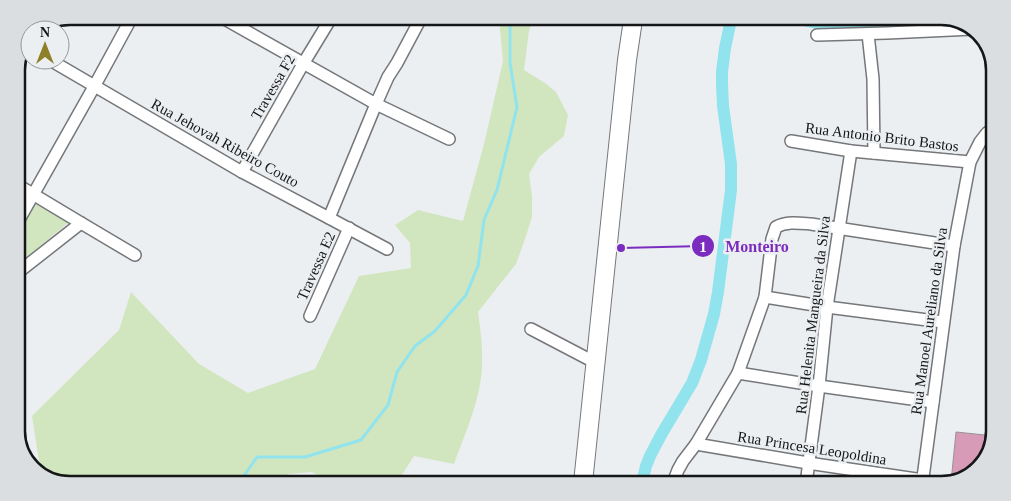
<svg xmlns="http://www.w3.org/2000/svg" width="1011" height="501" font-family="'Times New Roman',serif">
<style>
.green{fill:#d1e6be}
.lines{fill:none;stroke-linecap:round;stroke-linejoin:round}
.stream{stroke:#91e3ed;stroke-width:3}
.canal{stroke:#91e3ed;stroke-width:12}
.building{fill:#d79bb7;stroke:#979395}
.minor-casing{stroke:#75777a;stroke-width:14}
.primary-casing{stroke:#75777a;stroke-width:20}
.minor{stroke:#fff;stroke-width:11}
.primary{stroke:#fff;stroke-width:18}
.labels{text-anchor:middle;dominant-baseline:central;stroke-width:5;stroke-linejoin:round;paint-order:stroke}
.street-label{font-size:15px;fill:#151617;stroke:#eceff2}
.rim{fill:none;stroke:#151617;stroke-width:2.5}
.leader{fill:none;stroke:#7b2cbf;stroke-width:2}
.callout-dot{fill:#7b2cbf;stroke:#eceff2;stroke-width:2}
.mark-label{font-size:15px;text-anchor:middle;font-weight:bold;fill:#fff}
.callout-label{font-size:16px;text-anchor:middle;font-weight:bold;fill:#7b2cbf;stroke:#eceff2;stroke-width:5;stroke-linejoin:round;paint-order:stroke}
</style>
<rect width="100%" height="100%" fill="#eceff2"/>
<g class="green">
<path d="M 499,19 L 533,19 L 529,31 L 524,70 L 545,83 L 556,92 L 568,115 L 564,136 L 539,157 L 529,174 L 532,196 L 532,217 L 525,239 L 516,264 L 478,312 C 481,333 484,357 481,378 C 477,408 464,436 454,464 L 414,456 L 398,481 L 327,481 L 312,472 L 288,474 L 278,481 L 47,479 L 41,475 L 32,416 L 119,330 L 131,292 L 199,364 L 248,393 L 315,369 L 359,276 L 411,268 L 410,243 L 395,225 L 418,210 L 463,221 L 484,144 L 503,61 Z"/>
<path d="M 34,203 L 68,223 L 16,266 L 16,238 Z"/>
</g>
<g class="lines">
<g class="stream">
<path d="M 789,21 L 815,27 L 843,27 L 939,22"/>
<path d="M 241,480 L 257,457 L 305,457 L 361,440 L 388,405 L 397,372 L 415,346 L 435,331 L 466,295 L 478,266 L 484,220 L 497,190 L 517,107 L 510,63 L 510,19"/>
</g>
<path class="canal" d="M 642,483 L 646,466 L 650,456 L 661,435 L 692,383 L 701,360 L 714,314 L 718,292 L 731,190 L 731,164 L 723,106 L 722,83 L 722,72 L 725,48 L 731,20"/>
</g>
<path class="building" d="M 956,432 L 985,435 L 982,463 L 971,476 L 951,482 Z"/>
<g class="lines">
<defs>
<g id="minor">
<path d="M 221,17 L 376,104 L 449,139"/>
<path d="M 868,34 L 873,79 L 874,153"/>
<path d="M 817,35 L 887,33 L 973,29"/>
<path d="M 26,46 L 30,49"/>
<path d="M 50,60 L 242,172 L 329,218 L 387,249"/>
<path d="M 791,141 L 851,151 L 970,162"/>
<path d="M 242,172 L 303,64 L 331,18"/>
<path d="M 16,184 L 81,223 L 135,255"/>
<path d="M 329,218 L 376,104 L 388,77 L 397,63 L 421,18"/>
<path d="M 16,225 L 95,85 L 132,17"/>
<path d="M 16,274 L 81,223"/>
<path d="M 765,297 L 827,307 L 943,322"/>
<path d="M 310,316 L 349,228"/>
<path d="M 531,329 L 596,363"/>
<path d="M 738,373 L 819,386 L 933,402"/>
<path d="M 696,444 L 808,463 L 923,480"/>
<path d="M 673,483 L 678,470 L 683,461 L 696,444 L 738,373 L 765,297 L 772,239 L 776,227 C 787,221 799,223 811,224 L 954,246"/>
<path d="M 806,484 L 819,386 L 827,307 L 851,151"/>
<path d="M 922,485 L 954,246 L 970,162 L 980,142 L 987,133 L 994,128"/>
</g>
<path id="primary" d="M 583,483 L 627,60 L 633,20"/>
</defs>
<use href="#minor" class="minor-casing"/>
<use href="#primary" class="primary-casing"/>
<use href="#minor" class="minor"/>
<use href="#primary" class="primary"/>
</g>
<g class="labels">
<g class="street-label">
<text transform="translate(273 87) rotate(-60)">Travessa F2</text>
<text transform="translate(882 137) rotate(7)">Rua Antonio Brito Bastos</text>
<text transform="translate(225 143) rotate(29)">Rua Jehovah Ribeiro Couto</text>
<text transform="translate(316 266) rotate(-66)">Travessa E2</text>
<text transform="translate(813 315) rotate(-83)">Rua Helenita Mangueira da Silva</text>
<text transform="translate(929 321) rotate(-82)">Rua Manoel Aureliano da Silva</text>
<text transform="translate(812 448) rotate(9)">Rua Princesa Leopoldina</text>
</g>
</g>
<path d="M0 0H1011V501H0ZM70 25H941A45 45 0 0 1 986 70V431A45 45 0 0 1 941 476H70A45 45 0 0 1 25 431V70A45 45 0 0 1 70 25Z" fill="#dbdee0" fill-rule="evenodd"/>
<path class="rim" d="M70 25H941A45 45 0 0 1 986 70V431A45 45 0 0 1 941 476H70A45 45 0 0 1 25 431V70A45 45 0 0 1 70 25Z"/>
<path class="leader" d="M621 248L703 246"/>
<g class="callout-dot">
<circle cx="621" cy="248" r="5"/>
<circle cx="703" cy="246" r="12"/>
</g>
<g class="mark-label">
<text x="703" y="252">1</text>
</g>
<g class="callout-label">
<text x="757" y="252">Monteiro</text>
</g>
<g transform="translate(45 45)"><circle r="24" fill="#eceff2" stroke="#96989a"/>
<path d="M0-4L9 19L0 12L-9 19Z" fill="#8e8028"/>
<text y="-8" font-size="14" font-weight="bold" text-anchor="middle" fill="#151617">N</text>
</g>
</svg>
